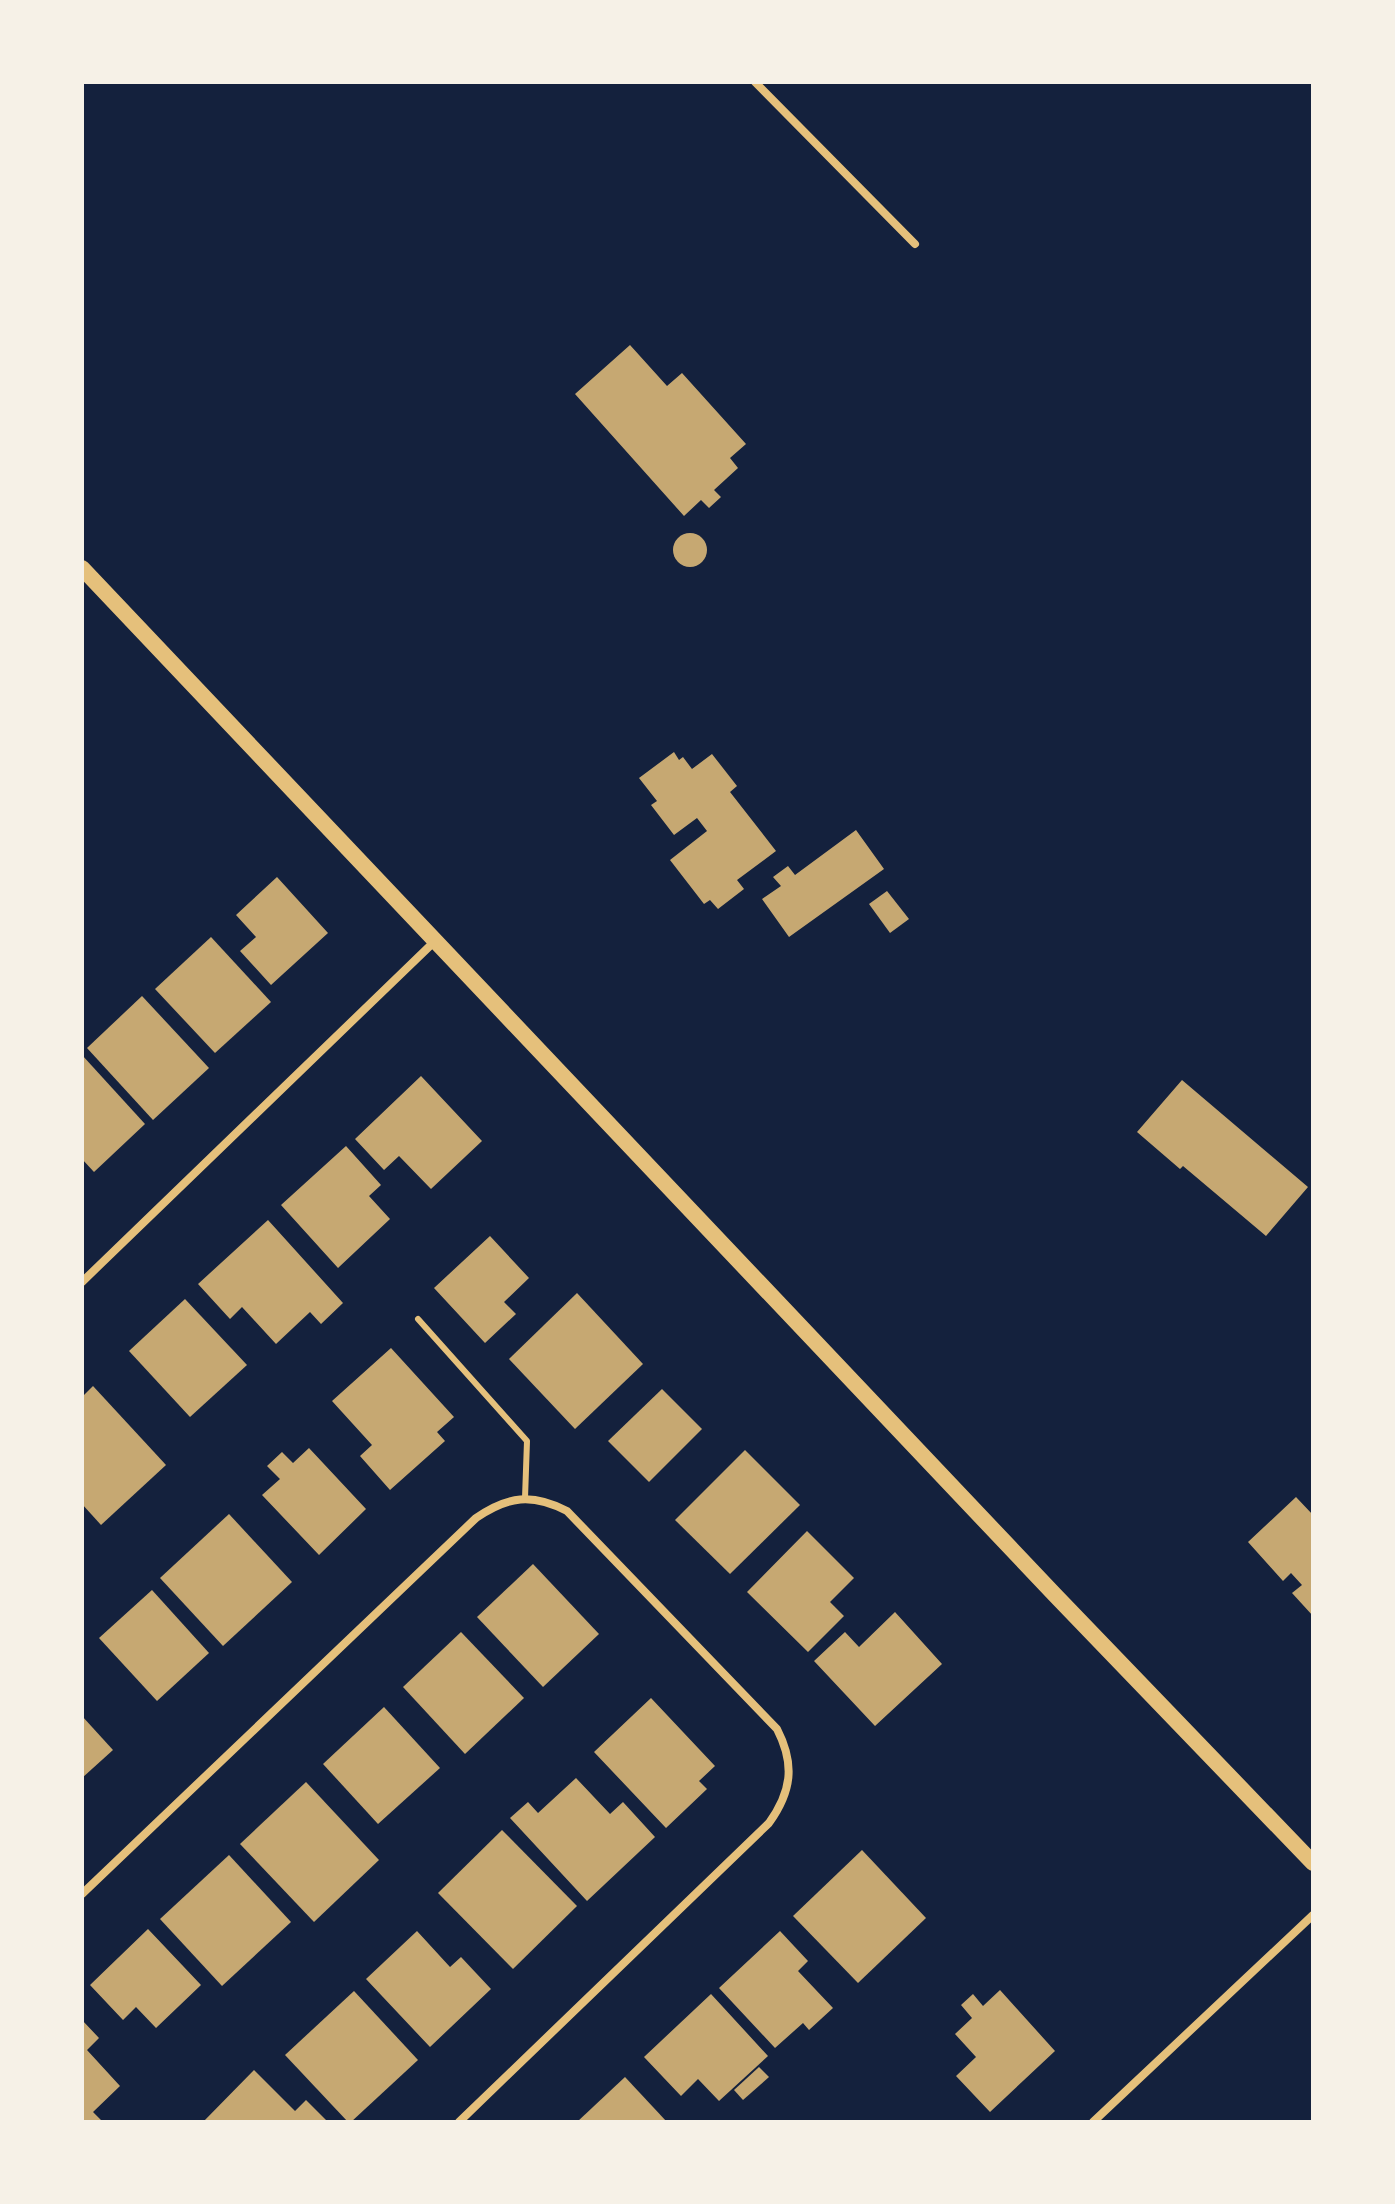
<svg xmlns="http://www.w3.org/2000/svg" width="1395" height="2204" font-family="'IBM Plex Sans',sans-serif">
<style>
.building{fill:#c6a872}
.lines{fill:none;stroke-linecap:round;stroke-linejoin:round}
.service{stroke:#e5c07b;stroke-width:6}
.minor{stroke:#e5c07b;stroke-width:8}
.secondary{stroke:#e5c07b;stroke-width:16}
</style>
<rect width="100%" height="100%" fill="#14213d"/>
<g class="building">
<path d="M 630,345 L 667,386 L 682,373 L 746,444 L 730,458 L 738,468 L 714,490 L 721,497 L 709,508 L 701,500 L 684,516 L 575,394 Z"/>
<circle cx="690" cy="550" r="17"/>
<path d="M 674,752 L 679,760 L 683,757 L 692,769 L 712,754 L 737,786 L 730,792 L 776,851 L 737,880 L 744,889 L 718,909 L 710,900 L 704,904 L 670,860 L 707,831 L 697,818 L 674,835 L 651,805 L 657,801 L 639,778 Z"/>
<path d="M 856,830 L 884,869 L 789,937 L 762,899 L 781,886 L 773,877 L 788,866 L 795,875 Z"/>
<path d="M 277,877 L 328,933 L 271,985 L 240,951 L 256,937 L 236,915 Z"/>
<path d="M 887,891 L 909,919 L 890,933 L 869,904 Z"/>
<path d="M 211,937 L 271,1002 L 215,1053 L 155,989 Z"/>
<path d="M 142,996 L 209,1068 L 153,1120 L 87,1048 Z"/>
<path d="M 82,1055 L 145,1124 L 94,1172 L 82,1159 Z"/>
<path d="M 421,1076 L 482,1141 L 431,1189 L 399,1156 L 384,1170 L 355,1139 Z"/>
<path d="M 1182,1080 L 1308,1187 L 1266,1236 L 1183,1166 L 1180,1169 L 1137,1132 Z"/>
<path d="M 346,1146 L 381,1185 L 369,1196 L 390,1219 L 338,1268 L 281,1205 Z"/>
<path d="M 268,1220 L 343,1303 L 321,1324 L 310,1312 L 276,1344 L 242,1307 L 230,1319 L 198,1284 Z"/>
<path d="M 490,1236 L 529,1278 L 504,1302 L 516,1314 L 485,1343 L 434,1288 Z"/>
<path d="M 577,1293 L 643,1364 L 575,1429 L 509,1359 Z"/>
<path d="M 185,1299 L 247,1365 L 190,1417 L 129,1351 Z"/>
<path d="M 391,1348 L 454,1417 L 437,1432 L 445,1441 L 390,1490 L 360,1456 L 372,1445 L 332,1401 Z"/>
<path d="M 93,1386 L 166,1465 L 101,1525 L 82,1504 L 82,1397 Z"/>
<path d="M 662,1389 L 702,1429 L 649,1482 L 608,1441 Z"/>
<path d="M 309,1448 L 366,1509 L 319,1555 L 262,1495 L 280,1479 L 267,1466 L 282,1452 L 293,1463 Z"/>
<path d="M 745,1450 L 800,1505 L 730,1574 L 675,1520 Z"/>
<path d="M 1296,1497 L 1313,1515 L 1313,1616 L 1292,1593 L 1302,1585 L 1291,1573 L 1283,1581 L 1248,1542 Z"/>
<path d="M 229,1514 L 292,1582 L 223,1646 L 160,1578 Z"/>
<path d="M 807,1531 L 854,1578 L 830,1602 L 844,1616 L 808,1652 L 747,1592 Z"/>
<path d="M 533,1564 L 599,1634 L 543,1687 L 477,1617 Z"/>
<path d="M 152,1590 L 209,1653 L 157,1701 L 99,1638 Z"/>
<path d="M 895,1612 L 942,1664 L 875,1726 L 814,1661 L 845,1632 L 859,1647 Z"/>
<path d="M 461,1632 L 524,1698 L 465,1754 L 403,1687 Z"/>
<path d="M 651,1698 L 715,1766 L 699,1781 L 707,1789 L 666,1828 L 594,1752 Z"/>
<path d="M 384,1707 L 440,1768 L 378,1824 L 323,1764 Z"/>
<path d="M 82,1716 L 113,1750 L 82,1778 Z"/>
<path d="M 576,1778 L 610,1814 L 623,1802 L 655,1837 L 587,1901 L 510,1818 L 528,1802 L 538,1813 Z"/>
<path d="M 306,1782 L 379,1860 L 314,1922 L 240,1844 Z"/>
<path d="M 502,1830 L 577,1906 L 513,1969 L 438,1893 Z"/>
<path d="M 862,1850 L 926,1918 L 858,1983 L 793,1916 Z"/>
<path d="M 229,1855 L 291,1922 L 222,1986 L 160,1919 Z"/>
<path d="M 148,1929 L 201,1985 L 156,2028 L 136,2007 L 123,2020 L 90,1985 Z"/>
<path d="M 417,1931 L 450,1967 L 461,1957 L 491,1989 L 430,2047 L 366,1979 Z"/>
<path d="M 780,1931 L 808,1961 L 798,1971 L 833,2008 L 809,2030 L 803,2023 L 775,2048 L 719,1988 Z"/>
<path d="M 1000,1990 L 1055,2051 L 990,2112 L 956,2076 L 976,2057 L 955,2034 L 972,2018 L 961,2005 L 973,1994 L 983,2006 Z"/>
<path d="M 354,1991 L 418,2060 L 351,2122 L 348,2122 L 285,2055 Z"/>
<path d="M 711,1994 L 768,2056 L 719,2101 L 698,2079 L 681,2096 L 644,2057 Z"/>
<path d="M 82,2020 L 99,2038 L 87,2050 L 120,2086 L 93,2112 L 103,2122 L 82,2122 Z"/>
<path d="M 759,2067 L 769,2077 L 743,2100 L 734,2090 Z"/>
<path d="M 254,2070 L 295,2111 L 306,2100 L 328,2122 L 203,2122 Z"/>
<path d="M 625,2077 L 667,2122 L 577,2122 Z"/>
</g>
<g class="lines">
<path class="service" d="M 418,1319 L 527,1441 L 525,1498"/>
<g class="minor">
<path d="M 755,82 L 915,244"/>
<path d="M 82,1282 L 435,941"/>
<path d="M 82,1894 L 476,1518 C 508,1496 532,1493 567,1511 L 777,1729 C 795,1764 792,1791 769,1823 L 459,2122"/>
<path d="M 1093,2122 L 1313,1915"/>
</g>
<path class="secondary" d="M 82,568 L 1055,1595 L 1313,1863"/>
</g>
<rect width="1395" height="2204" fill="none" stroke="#f6f1e7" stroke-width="168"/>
</svg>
